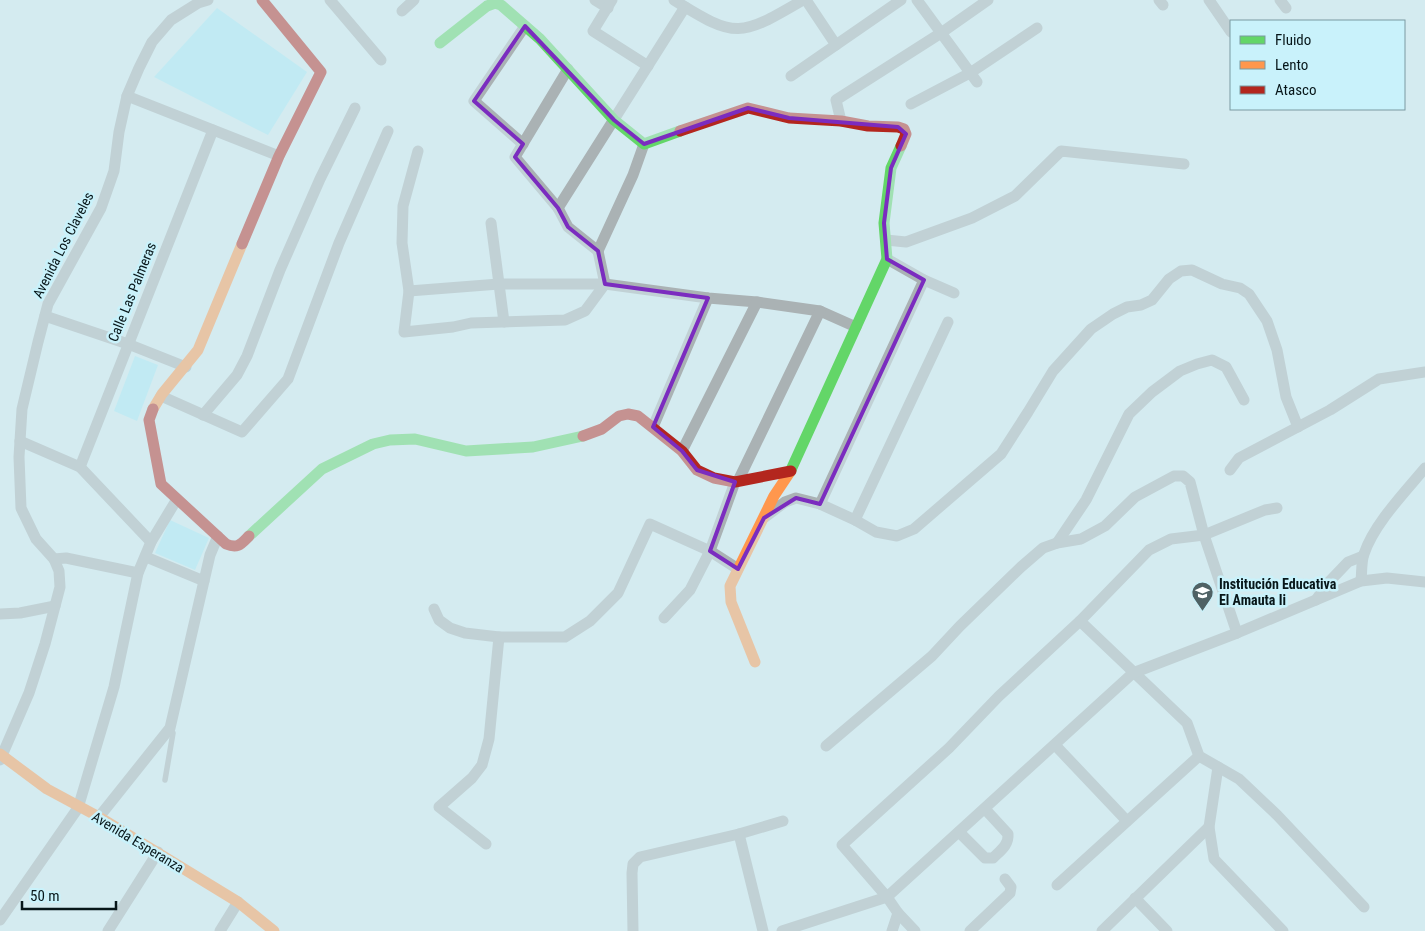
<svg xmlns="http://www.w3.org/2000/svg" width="1425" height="931" font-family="'Roboto Condensed',sans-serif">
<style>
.green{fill:#ace9f5}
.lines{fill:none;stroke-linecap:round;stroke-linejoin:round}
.lane{stroke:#aab2b4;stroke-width:5.5}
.street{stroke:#aab2b4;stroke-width:11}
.fast{stroke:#63d668;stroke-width:11}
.slow{stroke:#ff974d;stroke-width:11}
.jam{stroke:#b3261e;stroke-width:11}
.marked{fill:none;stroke:#7b2cbf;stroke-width:4;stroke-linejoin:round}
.labels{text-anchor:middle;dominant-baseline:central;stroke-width:5;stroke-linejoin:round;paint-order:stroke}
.street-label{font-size:14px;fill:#071619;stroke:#c9f2fb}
.poi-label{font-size:14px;font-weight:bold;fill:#071619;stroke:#c9f2fb;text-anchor:start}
</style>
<rect width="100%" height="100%" fill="#d4ebf0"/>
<g class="green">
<path d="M 217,8 L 307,72 L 268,135 L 154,77 Z"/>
<path d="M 135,356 L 158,365 L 137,421 L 114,411 Z"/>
<path d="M 170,520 L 209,538 L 195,570 L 155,553 Z"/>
</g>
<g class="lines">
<path class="lane" d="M 165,780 L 173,733 L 170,728"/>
<g class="street">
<path d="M 330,0 L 381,60"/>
<path d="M 595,0 L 608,8"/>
<path d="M 612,0 L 593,31 L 648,66"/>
<path d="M 674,0 C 736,39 740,37 803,0"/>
<path d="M 806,0 L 836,45"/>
<path d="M 917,0 L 977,82"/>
<path d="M 1159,0 L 1163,5"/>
<path d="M 1209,0 L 1231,32"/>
<path d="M 1280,0 L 1286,8"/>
<path d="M 402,11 L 414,0"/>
<path d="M 791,76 L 901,0"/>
<path d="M 127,96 L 279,156"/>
<path d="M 911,104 L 970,73 L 1037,28"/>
<path d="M 841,121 L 836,100 L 941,33 L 988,0"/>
<path d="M 523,144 L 474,101 L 525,26"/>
<path d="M 418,151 L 403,206 L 402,243 L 409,291 L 404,332 L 453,327 L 471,323 L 565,320 L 585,311 L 605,284 L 598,251 L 568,227 L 558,208 L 515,157 L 568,69"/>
<path d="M 558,208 L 685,7"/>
<path d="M 491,223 L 504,322"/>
<path d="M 886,240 L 906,242 L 972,218 L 1015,196 L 1061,151 L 1184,164"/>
<path d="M 598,251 L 633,175 L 644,144"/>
<path d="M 887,259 L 924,280 L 954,293"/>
<path d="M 409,291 L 499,284 L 605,284 L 708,298 L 757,302 L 820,311 L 856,327"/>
<path d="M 45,316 L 128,344 L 186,367"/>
<path d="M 161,396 L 242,432 L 288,379 L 339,243 L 388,131"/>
<path d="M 203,415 L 237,375 L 247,356 L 280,270 L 320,179 L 355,108"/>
<path d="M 653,427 L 708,298"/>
<path d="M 20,441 L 80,467 L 151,542"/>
<path d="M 682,451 L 757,302"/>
<path d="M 80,467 L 213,130"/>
<path d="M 1230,470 L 1239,458 L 1330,410 L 1379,379 L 1425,372"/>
<path d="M 738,481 L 820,311"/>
<path d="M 820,504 L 924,280"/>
<path d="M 765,517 L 785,502 L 796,498 L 820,504 L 855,520 L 876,532 L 897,536 L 914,529 L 1001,454 L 1028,412 L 1053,371 L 1091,329 L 1113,314 L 1127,307 L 1141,305 L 1152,300 L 1169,279 L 1181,271 L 1192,270 L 1222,284 L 1240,288 L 1249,294 L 1267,321 L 1277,350 L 1286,397 L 1298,427"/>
<path d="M 855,520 L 948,322"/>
<path d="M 1057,543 L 1086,500 L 1129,414 L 1152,392 L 1180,371 L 1197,364 L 1212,360 L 1226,367 L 1244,400"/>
<path d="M 146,557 L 204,581"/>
<path d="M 54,559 L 66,558 L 138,573"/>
<path d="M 1361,581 C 1362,573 1361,562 1364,554 C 1374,524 1405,492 1425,468"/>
<path d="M 1316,600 L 1327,584 L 1348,562 L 1363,556"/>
<path d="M 434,609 L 439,620 L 450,628 L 465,633 L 499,637 L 565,637 L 590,621 L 618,593 L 650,524 L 710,551 L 738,569"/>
<path d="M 0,614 L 20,613 L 55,606"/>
<path d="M 664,618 L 690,590 L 710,551 L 735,482"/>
<path d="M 1080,621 L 1187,723 L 1199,756 L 1239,779 L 1277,815 L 1364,907"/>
<path d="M 1055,745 L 1127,821"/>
<path d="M 826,746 L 932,656 L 960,626 L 1021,567 L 1043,548 L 1057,543 L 1081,539 L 1105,526 L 1135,497 L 1174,476 L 1183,476 L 1190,482 L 1204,535 L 1237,633"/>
<path d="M 0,760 L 29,693 L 45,644 L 60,587 L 59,571 L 54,559 L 36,539 L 21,508 L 19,457 L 22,409 L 38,342 L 48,304 L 101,208 L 114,171 L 119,132 L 127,96 L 139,68 L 152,42 L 171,20 L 198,3 L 208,0"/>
<path d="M 1218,767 L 1209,827 L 1214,859 L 1283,931"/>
<path d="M 99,817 L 170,728 L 210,555 L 218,536"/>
<path d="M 959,832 L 985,858 L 993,858 C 1000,851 1009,845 1008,834 L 985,809"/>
<path d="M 739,834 L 783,821"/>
<path d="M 486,844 L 439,807 L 472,778 L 482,765 L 489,739 L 499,637"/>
<path d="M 1057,885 L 1199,756"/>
<path d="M 1135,898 L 1167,931"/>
<path d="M 0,920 L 78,808 L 114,687 L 138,573 L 151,542 L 177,499"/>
<path d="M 108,931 L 158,852"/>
<path d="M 220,931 L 238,902"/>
<path d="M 633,931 L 632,873 L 633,864 L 640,857 L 739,834 L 763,931"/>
<path d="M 782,931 L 887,897 L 1133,673 L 1237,633 L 1361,581 L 1387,578 L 1425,582"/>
<path d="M 892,931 L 898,913"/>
<path d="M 915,931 L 898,913 L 887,897 L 842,845 L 949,748 L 999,696 L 1080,621 L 1149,550 L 1171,539 L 1204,535 L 1265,510 L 1277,508"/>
<path d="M 970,931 L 1010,893 L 1011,887 L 1005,879"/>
<path d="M 1102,931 L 1209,827"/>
</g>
<g class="fast">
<path d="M 440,43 L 487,6 L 495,3 L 501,5 L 540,39 L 614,120 L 644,144 L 680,131"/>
<path d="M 790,472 L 887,259 L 884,223 L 891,168 L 901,146"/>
<path d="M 249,536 L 322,469 L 373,444 L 390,440 L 415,439 L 466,451 L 533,447 L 583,436"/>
</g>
<g class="slow">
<path d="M 153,409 L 162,394 L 198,350 L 242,244"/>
<path d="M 755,662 L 731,602 L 730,586 L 774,496 L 790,472"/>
<path d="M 0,754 L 47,789 L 99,817 L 238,902 L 274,931"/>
</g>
<g class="jam">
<path d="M 680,131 L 748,108 L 789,118 L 841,121 L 868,126 L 898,127 L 904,129 L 906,134 L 901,146"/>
<path d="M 242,244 L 279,156 L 321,72 L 262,0"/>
<path d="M 153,409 L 149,420 L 161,484 L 226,544 C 238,549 241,544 249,536"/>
<path d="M 583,436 L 602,429 L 619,416 L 628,414 L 638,416 L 682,451 L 697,470 L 714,478 L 735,482 L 791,471"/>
</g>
</g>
<path d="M0 0H1425V931H0ZM 525,26 L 614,120 L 644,144 L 748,108 L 789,118 L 898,127 L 906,134 L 891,168 L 884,223 L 887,259 L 924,280 L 820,504 L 796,498 L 764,518 L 738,569 L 710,551 L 735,482 L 697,470 L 682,451 L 653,427 L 708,298 L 605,284 L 598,251 L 568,227 L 558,208 L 515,157 L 523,144 L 474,101 Z" fill="#d4ebf0" fill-opacity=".55" fill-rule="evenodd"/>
<path class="marked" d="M 525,26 L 614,120 L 644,144 L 748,108 L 789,118 L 898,127 L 906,134 L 891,168 L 884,223 L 887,259 L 924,280 L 820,504 L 796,498 L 764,518 L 738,569 L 710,551 L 735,482 L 697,470 L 682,451 L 653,427 L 708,298 L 605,284 L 598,251 L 568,227 L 558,208 L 515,157 L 523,144 L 474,101 Z"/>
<defs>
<symbol id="school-pin" viewBox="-11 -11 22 30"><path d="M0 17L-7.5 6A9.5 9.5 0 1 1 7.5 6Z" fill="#4f6164" stroke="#c9f2fb"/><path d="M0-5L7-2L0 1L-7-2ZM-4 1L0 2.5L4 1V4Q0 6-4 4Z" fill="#fff"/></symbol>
</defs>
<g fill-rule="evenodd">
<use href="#school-pin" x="1190" y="580" width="25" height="34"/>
</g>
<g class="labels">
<g class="street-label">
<text transform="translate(63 245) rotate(-63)">Avenida Los Claveles</text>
<text transform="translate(132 292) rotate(-68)">Calle Las Palmeras</text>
<text transform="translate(138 842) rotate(31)">Avenida Esperanza</text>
</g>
<g class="poi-label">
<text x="1219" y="584">Institución Educativa<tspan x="1219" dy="16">El Amauta Ii</tspan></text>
</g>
</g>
<rect x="1230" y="20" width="175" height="90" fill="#c9f2fb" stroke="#7b9aa1"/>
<rect x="1240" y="36" width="25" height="8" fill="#63d668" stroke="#7b9aa1"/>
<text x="1275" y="45" font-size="15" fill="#071619">Fluido</text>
<rect x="1240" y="61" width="25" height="8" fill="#ff974d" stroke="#7b9aa1"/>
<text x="1275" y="70" font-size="15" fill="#071619">Lento</text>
<rect x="1240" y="86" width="25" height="8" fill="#b3261e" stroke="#7b9aa1"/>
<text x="1275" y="95" font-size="15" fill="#071619">Atasco</text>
<path d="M22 901v8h94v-8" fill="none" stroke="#071619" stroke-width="2.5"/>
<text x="30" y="901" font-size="15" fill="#071619" stroke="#c9f2fb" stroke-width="4" paint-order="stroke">50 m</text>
</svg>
